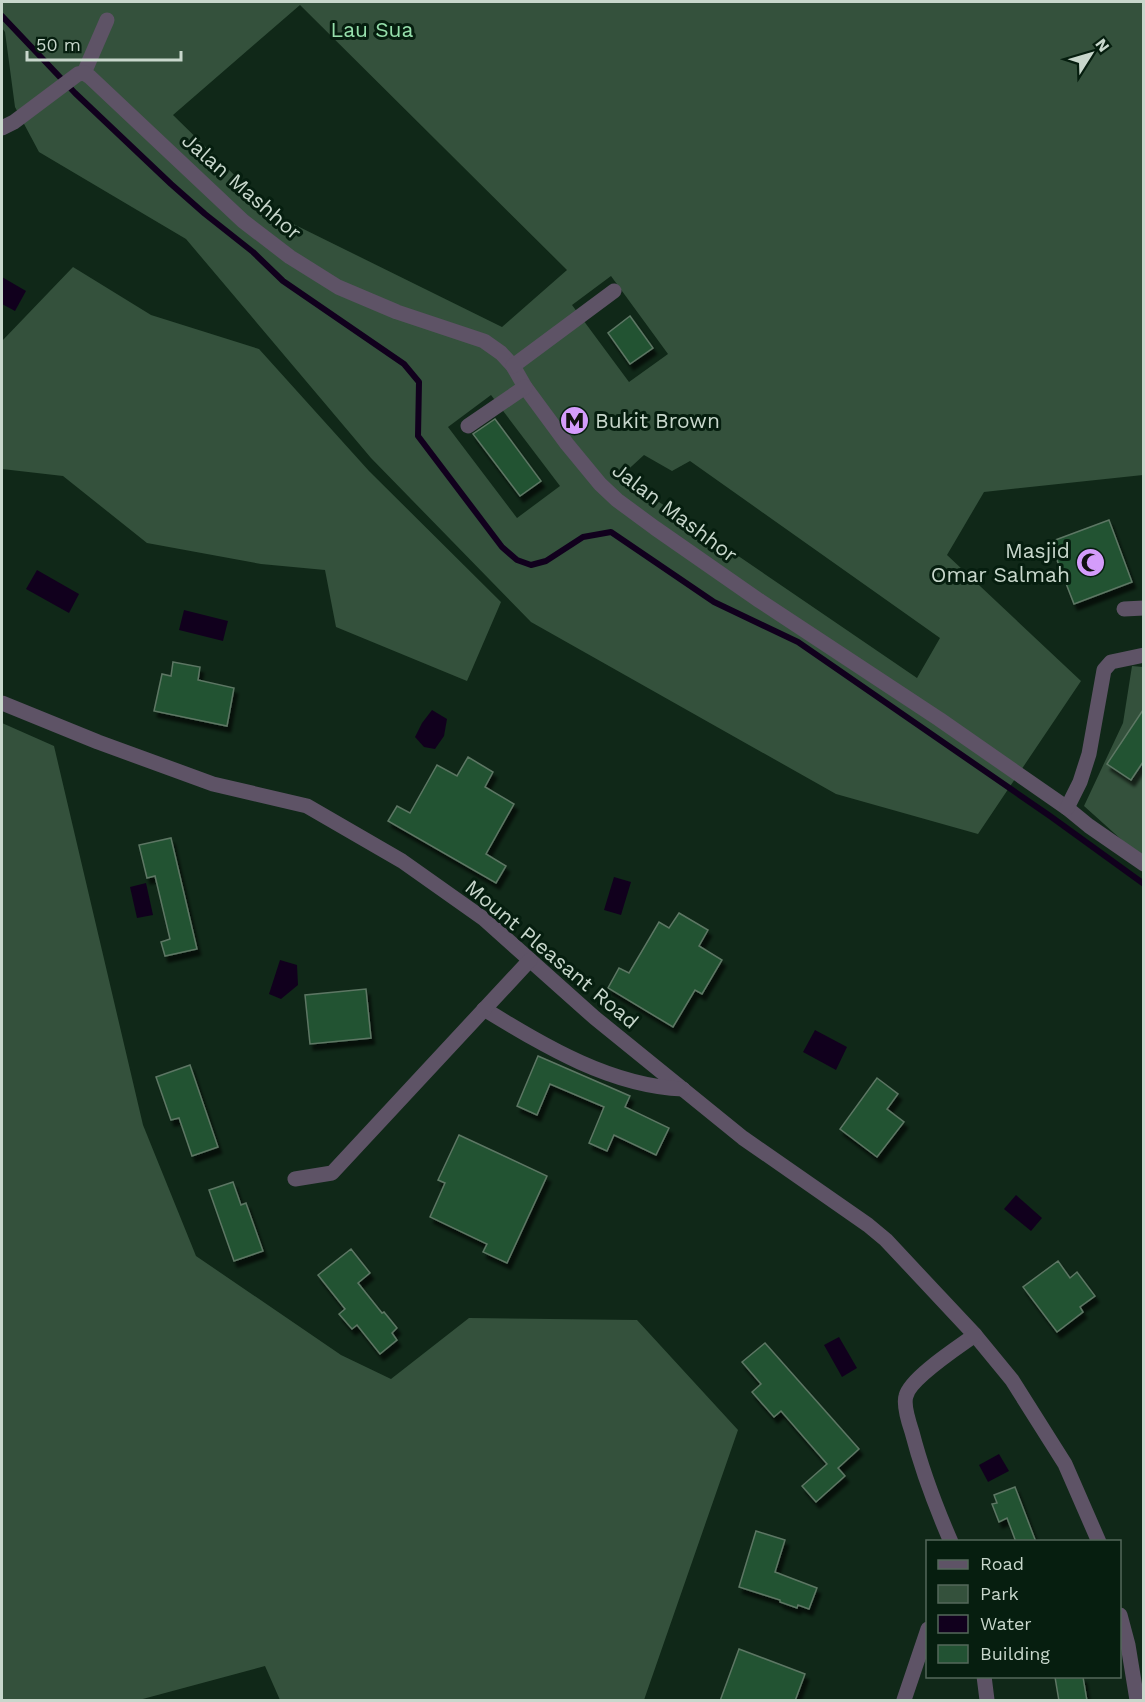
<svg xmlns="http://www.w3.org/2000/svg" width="1145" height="1702" font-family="'Work Sans',sans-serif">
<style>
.green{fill:#34513c;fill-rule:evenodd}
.water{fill:#11001d}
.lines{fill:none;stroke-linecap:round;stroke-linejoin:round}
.stream{stroke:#11001d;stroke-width:6}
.building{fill:#225233;stroke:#5d7764;stroke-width:1.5;filter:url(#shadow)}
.minor{stroke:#5e5366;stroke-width:15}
.labels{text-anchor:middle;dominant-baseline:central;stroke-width:6;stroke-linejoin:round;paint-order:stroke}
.park-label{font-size:21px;fill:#96e0ac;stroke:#061e0f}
.street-label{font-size:21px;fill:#c8d7cc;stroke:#061e0f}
.poi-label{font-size:21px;fill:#c8d7cc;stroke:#061e0f;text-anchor:start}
</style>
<defs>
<filter id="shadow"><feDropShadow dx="3.5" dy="6" stdDeviation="1.5" flood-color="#0009"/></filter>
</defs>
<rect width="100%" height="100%" fill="#102818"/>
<g class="green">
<path d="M 2,2 L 1143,2 L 1143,475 L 984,492 L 947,555 L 1081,681 L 978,834 L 836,794 L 531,622 L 371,458 L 186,239 L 39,152 L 15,107 L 5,32 L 2,28 ZM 300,5 L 567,270 L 502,327 L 275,215 L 173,115 ZM 611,276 L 668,354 L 629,382 L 572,305 ZM 491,395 L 560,486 L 517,518 L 448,427 ZM 644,455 L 672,471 L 690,461 L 940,638 L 917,678 L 621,476 Z"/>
<path d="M 73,267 L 151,315 L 259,349 L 369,471 L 501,602 L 467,681 L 336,627 L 325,570 L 261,564 L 147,543 L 63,476 L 2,469 L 2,341 Z"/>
<path d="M 1132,666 L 1143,667 L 1143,859 L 1084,806 L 1123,723 Z"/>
<path d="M 2,723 L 54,746 L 143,1125 L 196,1256 L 341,1355 L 391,1379 L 469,1318 L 637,1320 L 738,1430 L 644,1700 L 280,1700 L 265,1666 L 139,1700 L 2,1700 Z"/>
</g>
<g class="water">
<path d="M 2,277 L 26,291 L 15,311 L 2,304 Z"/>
<path d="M 37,570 L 79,594 L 69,613 L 26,589 Z"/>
<path d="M 184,610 L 228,621 L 223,641 L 179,630 Z"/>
<path d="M 432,710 L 447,719 L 444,736 L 435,749 L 424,747 L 415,737 L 422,723 Z"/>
<path d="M 614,877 L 631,882 L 621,915 L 604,910 Z"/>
<path d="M 146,883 L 153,915 L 137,918 L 130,887 Z"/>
<path d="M 280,960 L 297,965 L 298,985 L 281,999 L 269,994 Z"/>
<path d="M 815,1030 L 847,1047 L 836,1070 L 803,1052 Z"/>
<path d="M 1016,1195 L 1042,1218 L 1031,1231 L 1004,1209 Z"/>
<path d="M 839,1337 L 857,1368 L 842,1377 L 824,1345 Z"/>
<path d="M 999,1454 L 1009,1471 L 988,1482 L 979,1465 Z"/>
</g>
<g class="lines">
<path class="stream" d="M 2,16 L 75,93 L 171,184 L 205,214 L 253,252 L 283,281 L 404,364 L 419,382 L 418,436 L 502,547 L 517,560 L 531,565 L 546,561 L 583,537 L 611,532 L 714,602 L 798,642 L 1050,816 L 1144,884"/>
</g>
<g class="building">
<path d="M 630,316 L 653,348 L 630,364 L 608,333 Z"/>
<path d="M 495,419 L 541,481 L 520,496 L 473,434 Z"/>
<path d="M 1109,520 L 1132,582 L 1074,604 L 1050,542 Z"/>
<path d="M 173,662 L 200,667 L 198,680 L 234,688 L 227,726 L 154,711 L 162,674 L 171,676 Z"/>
<path d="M 1143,710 L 1143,762 L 1131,780 L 1107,764 Z"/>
<path d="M 468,757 L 493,772 L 485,787 L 514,804 L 486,854 L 506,866 L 496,883 L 388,821 L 397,806 L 410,813 L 437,765 L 457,776 Z"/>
<path d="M 171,838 L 197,949 L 165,956 L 161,942 L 170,939 L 155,876 L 147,878 L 139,845 Z"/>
<path d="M 679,913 L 708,930 L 699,946 L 722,960 L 702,994 L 695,990 L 673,1027 L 608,988 L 619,968 L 629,973 L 659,922 L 669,928 Z"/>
<path d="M 366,989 L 371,1038 L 310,1044 L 305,995 Z"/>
<path d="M 538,1056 L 630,1096 L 625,1107 L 669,1128 L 656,1155 L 614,1135 L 607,1151 L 589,1143 L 604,1107 L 550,1084 L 537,1115 L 517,1106 Z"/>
<path d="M 190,1065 L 218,1147 L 192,1156 L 179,1118 L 171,1120 L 156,1077 Z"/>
<path d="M 877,1078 L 898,1094 L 887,1109 L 904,1122 L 877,1157 L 840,1129 Z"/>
<path d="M 459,1135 L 547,1176 L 507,1263 L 483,1252 L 487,1244 L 430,1217 L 445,1183 L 438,1180 Z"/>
<path d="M 233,1182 L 241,1205 L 246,1203 L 263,1251 L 234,1261 L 209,1190 Z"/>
<path d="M 351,1249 L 370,1273 L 358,1283 L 382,1313 L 384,1312 L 397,1328 L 392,1333 L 397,1340 L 380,1354 L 357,1325 L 352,1329 L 339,1314 L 345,1309 L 318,1275 Z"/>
<path d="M 1058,1261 L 1070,1278 L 1077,1272 L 1095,1296 L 1080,1307 L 1083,1312 L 1057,1332 L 1023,1287 Z"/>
<path d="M 765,1343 L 859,1449 L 838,1468 L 845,1476 L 816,1502 L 802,1486 L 827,1464 L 781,1411 L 774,1417 L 752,1392 L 761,1384 L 742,1362 Z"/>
<path d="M 1015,1487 L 1036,1542 L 1016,1542 L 1007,1518 L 999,1522 L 992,1504 L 997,1503 L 994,1495 Z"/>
<path d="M 756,1531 L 785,1540 L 775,1572 L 817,1588 L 809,1609 L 798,1605 L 797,1608 L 780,1602 L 780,1600 L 739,1587 Z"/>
<path d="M 739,1649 L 805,1674 L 795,1701 L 720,1701 Z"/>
<path d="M 1055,1677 L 1083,1677 L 1087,1701 L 1059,1701 Z"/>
</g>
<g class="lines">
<g class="minor">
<path d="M 84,73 L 107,20"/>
<path d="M 2,128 L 14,122 L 78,74 L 84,73 L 90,77 L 243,221 L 290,257 L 338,287 L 397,312 L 484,341 L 501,353 L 513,366 L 525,387 L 567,444 L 600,484 L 617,500 L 655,528 L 760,601 L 939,719 L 1067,808 L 1089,826 L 1144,864"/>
<path d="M 513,366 L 614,291"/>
<path d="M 468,426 L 525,387"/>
<path d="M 1124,609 L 1144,608"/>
<path d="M 2,703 L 98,742 L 213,784 L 307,806 L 402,861 L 484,919 L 595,1018 L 743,1138 L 868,1225 L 886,1240 L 975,1335 L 1012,1380 L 1065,1464 L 1099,1542"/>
<path d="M 1067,808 L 1080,782 L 1089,754 L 1104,670 L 1111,662 L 1144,655"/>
<path d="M 484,1009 C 545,1046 610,1086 683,1089"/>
<path d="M 295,1179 L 332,1173 L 530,960"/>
<path d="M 951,1542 C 935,1505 922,1471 912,1432 C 909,1423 903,1405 906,1396 C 910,1378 960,1346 975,1335"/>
<path d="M 1120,1615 L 1128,1645 L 1137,1700"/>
<path d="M 984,1676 L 987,1700"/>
<path d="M 904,1700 L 928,1629"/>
</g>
</g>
<defs>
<symbol id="metro-disc" viewBox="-11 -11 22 22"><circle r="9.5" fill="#d49cfb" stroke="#061e0f"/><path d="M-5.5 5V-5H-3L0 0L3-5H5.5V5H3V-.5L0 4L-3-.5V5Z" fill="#111"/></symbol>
<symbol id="mosque-disc" viewBox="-11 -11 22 22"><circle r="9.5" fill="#d49cfb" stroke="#061e0f"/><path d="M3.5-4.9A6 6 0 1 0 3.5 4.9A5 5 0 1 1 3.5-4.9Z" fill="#111"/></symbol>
</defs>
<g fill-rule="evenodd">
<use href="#metro-disc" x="558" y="404" width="33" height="33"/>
<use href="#mosque-disc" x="1074" y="546" width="33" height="33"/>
</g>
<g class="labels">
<g class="park-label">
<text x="372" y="29">Lau Sua</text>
</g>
<g class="street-label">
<text transform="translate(242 186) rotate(41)">Jalan Mashhor</text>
<text transform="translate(675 512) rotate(37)">Jalan Mashhor</text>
<text transform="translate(552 954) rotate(40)">Mount Pleasant Road</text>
</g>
<g class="poi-label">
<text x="595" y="420">Bukit Brown</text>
<text x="1070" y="550" text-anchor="end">Masjid<tspan x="1070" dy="24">Omar Salmah</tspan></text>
</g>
</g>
<rect width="1145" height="1702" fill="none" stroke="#c8d7cc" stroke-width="6"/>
<rect x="926" y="1540" width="195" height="138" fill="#061e0f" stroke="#54685b" stroke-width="1.5"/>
<rect x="938" y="1560" width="30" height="9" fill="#5e5366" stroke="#54685b" stroke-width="1.5"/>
<text x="980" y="1570" font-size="18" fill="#c8d7cc">Road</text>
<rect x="938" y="1585" width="30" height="18" fill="#34513c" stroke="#54685b" stroke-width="1.5"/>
<text x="980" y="1600" font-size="18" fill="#c8d7cc">Park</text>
<rect x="938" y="1615" width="30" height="18" fill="#11001d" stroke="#54685b" stroke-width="1.5"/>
<text x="980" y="1630" font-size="18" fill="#c8d7cc">Water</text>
<rect x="938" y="1645" width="30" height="18" fill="#225233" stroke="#54685b" stroke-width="1.5"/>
<text x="980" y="1660" font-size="18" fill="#c8d7cc">Building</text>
<g transform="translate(1091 54) rotate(53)" stroke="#061e0f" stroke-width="4.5" paint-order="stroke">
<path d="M0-4.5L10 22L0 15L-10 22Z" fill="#c8d7cc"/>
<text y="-9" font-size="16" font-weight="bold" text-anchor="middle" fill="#c8d7cc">N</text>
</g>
<path d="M27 51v9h154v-9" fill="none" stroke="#c8d7cc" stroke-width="3"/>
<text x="36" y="51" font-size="18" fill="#c8d7cc" stroke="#061e0f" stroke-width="4.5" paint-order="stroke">50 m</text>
</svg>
